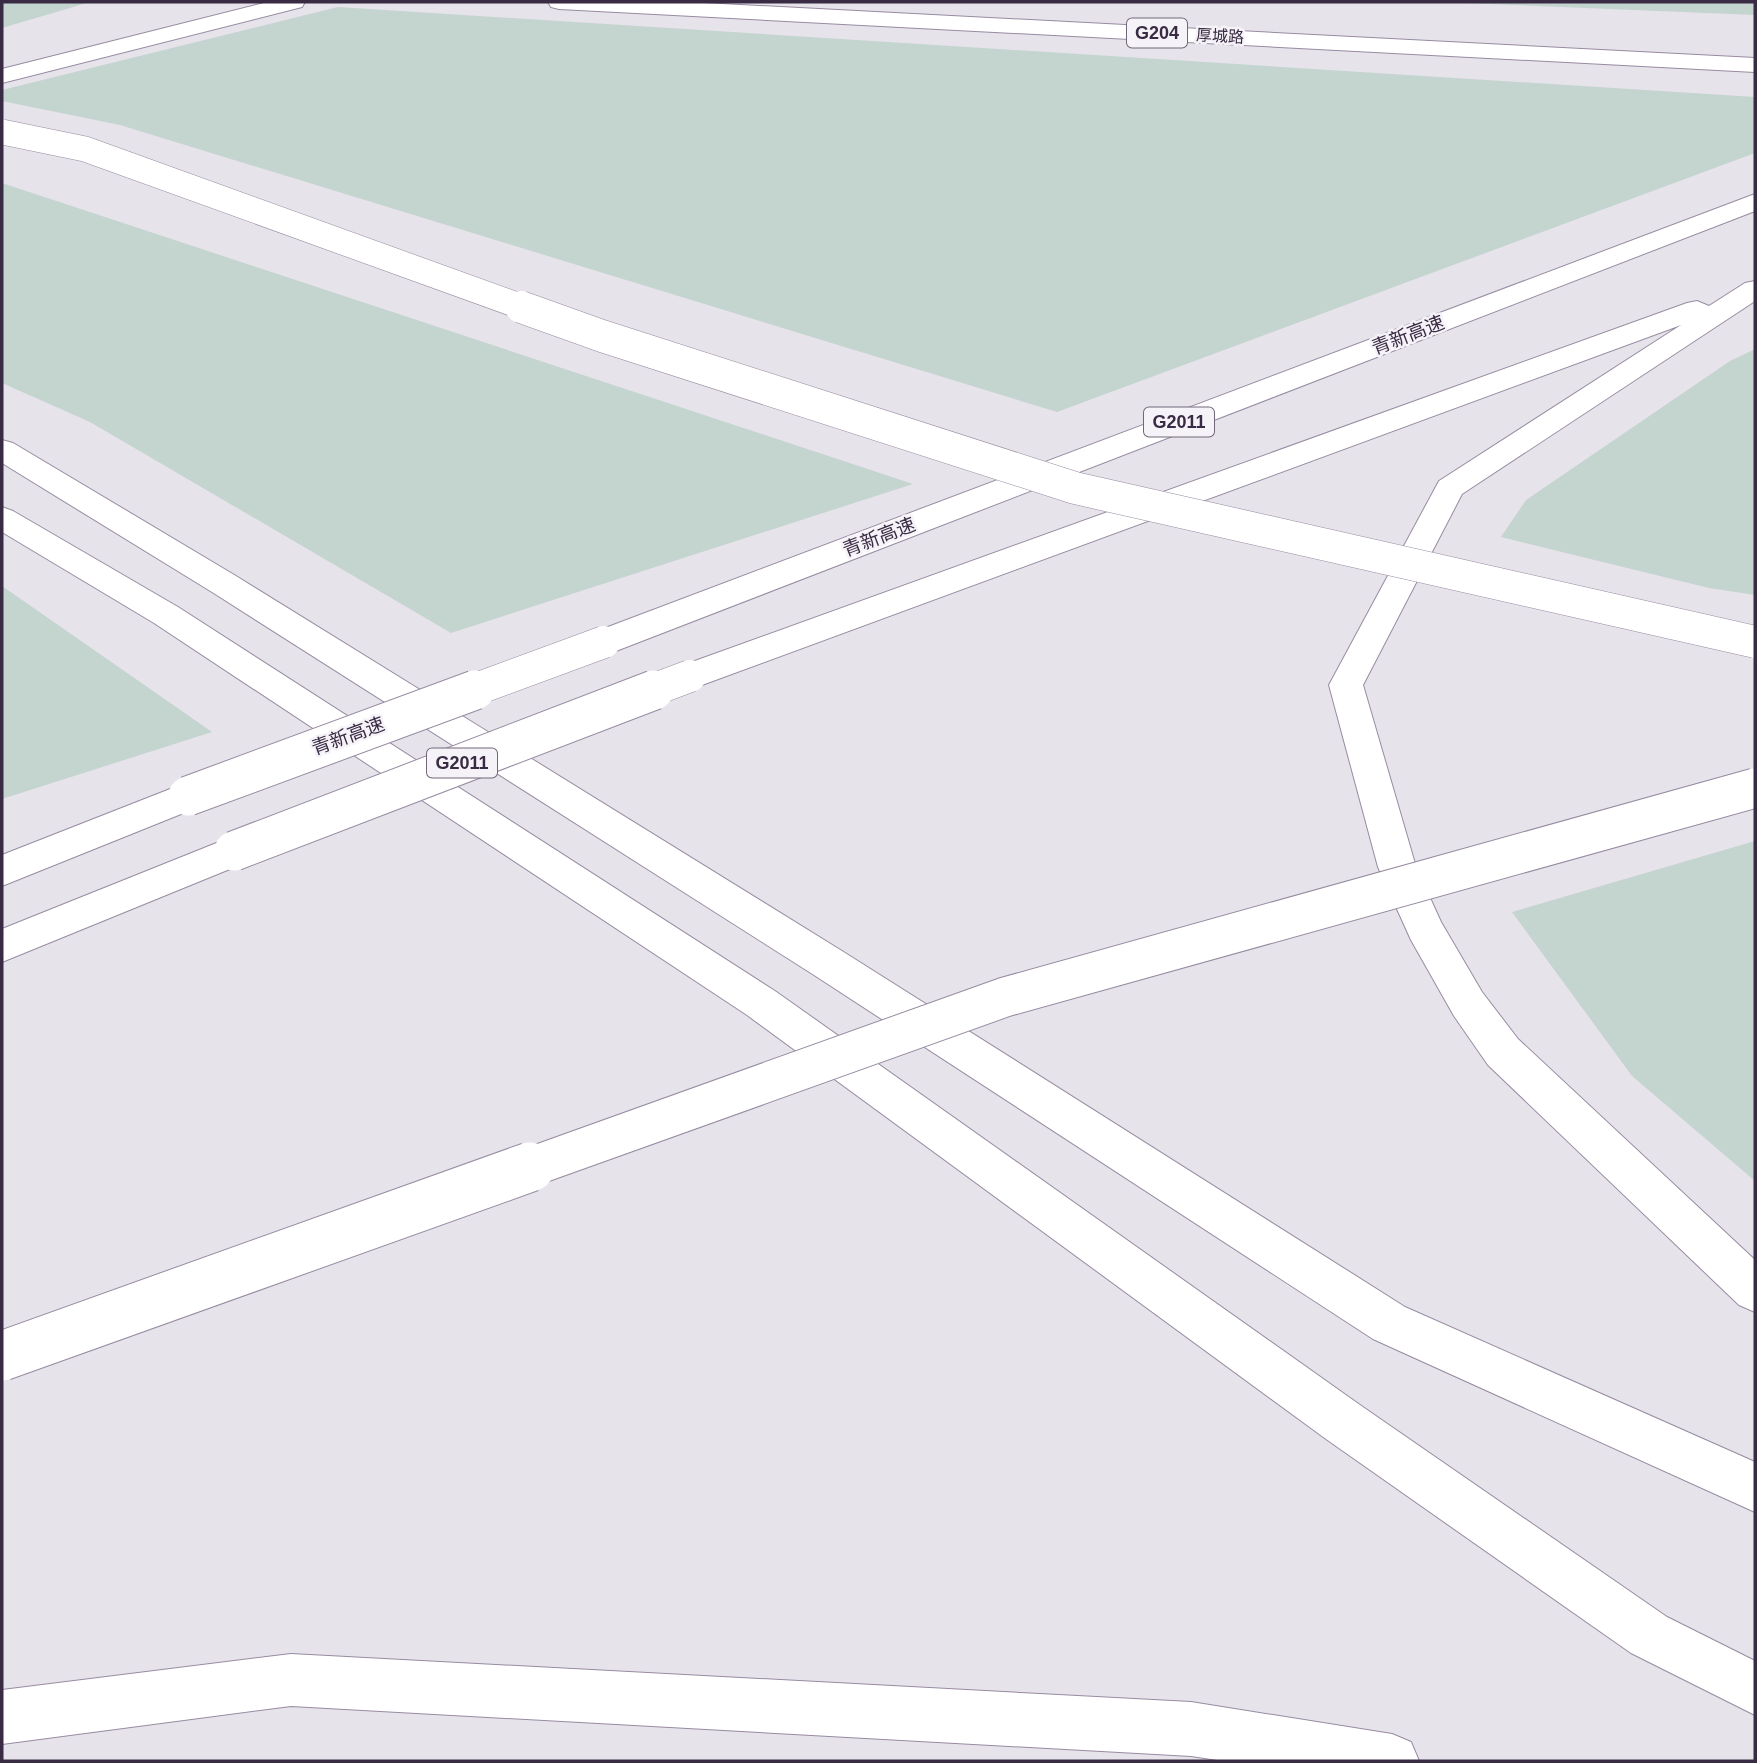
<svg xmlns="http://www.w3.org/2000/svg" width="1757" height="1763" font-family="Arial,'Noto Sans SC',sans-serif">
<style>
.green{fill:#c4d4cf}
.lines{fill:none;stroke-linecap:round;stroke-linejoin:round}
.highway-casing{stroke:#978ba1;stroke-width:2}
.highway{fill:#fff;fill-rule:evenodd}
.highway-bridge-far3-casing{stroke:#978ba1;stroke-width:26;stroke-linecap:butt}
.highway-bridge-far2-casing{stroke:#978ba1;stroke-width:33;stroke-linecap:butt}
.highway-bridge-far1-casing{stroke:#978ba1;stroke-width:41;stroke-linecap:butt}
.highway-bridge-casing{stroke:#978ba1;stroke-width:51;stroke-linecap:butt}
.highway-bridge-far3{stroke:#fff;stroke-width:25}
.highway-bridge-far2{stroke:#fff;stroke-width:32}
.highway-bridge-far1{stroke:#fff;stroke-width:39}
.highway-bridge{stroke:#fff;stroke-width:49}
.labels{text-anchor:middle;dominant-baseline:central;stroke-width:5;stroke-linejoin:round;paint-order:stroke}
.far-street-label{font-size:16px;fill:#392b43;stroke:#f5f3f8}
.shield{fill:#f5f3f8;stroke:#716779;stroke-width:2}
.shield-label{font-size:18px;font-weight:bold;fill:#392b43}
.street-label{font-size:19px;fill:#392b43;stroke:#f5f3f8}
</style>
<rect width="100%" height="100%" fill="#e7e3eb"/>
<g class="green">
<path d="M 2,2 L 90,2 L 2,28 Z"/>
<path d="M 1439,2 L 1755,2 L 1755,15 Z"/>
<path d="M 338,7 L 1755,97 L 1755,153 L 1057,412 L 120,125 L 2,101 L 2,90 Z"/>
<path d="M 2,183 L 913,484 L 451,633 L 90,422 L 2,383 Z"/>
<path d="M 1755,349 L 1755,595 L 1709,588 L 1501,537 L 1526,500 L 1730,361 Z"/>
<path d="M 2,586 L 212,732 L 2,799 Z"/>
<path d="M 1755,841 L 1755,1181 L 1632,1076 L 1512,912 Z"/>
</g>
<g class="lines">
<defs>
<g id="highway">
<path d="M 268,2 L 305,2 L 302,7 L 2,83 L 2,69 Z"/>
<path d="M 548,2 L 684,2 L 1755,58 L 1755,72 L 559,9 L 551,7 Z"/>
<path d="M 1755,194 L 1755,211 L 616,651 L 604,654 L 592,651 L 587,642 L 592,633 Z"/>
<path d="M 1755,281 L 1755,301 L 1462,494 L 1363,685 L 1416,867 L 1441,922 L 1482,992 L 1518,1039 L 1755,1260 L 1755,1312 L 1739,1305 L 1488,1065 L 1454,1016 L 1411,940 L 1378,867 L 1329,685 L 1439,481 L 1681,325 L 702,685 L 690,689 L 678,685 L 673,676 L 678,667 L 1687,303 L 1697,301 L 1709,306 L 1745,283 Z"/>
<path d="M 2,440 L 13,443 L 236,576 L 842,951 L 1405,1307 L 1755,1462 L 1755,1512 L 1373,1339 L 814,975 L 212,592 L 2,463 Z"/>
<path d="M 2,507 L 13,511 L 178,607 L 775,991 L 1360,1405 L 1667,1617 L 1755,1661 L 1755,1715 L 1631,1653 L 1326,1439 L 747,1015 L 154,623 L 2,532 Z"/>
<path d="M 188,782 L 201,786 L 206,796 L 201,806 L 2,886 L 2,855 Z"/>
<path d="M 234,836 L 247,840 L 253,851 L 247,862 L 2,962 L 2,929 Z"/>
<path d="M 291,1654 L 1191,1702 L 1392,1734 L 1411,1742 L 1419,1761 L 1224,1761 L 1191,1756 L 291,1706 L 2,1744 L 2,1690 Z"/>
</g>
</defs>
<use href="#highway" class="highway-casing"/>
<use href="#highway" class="highway"/>
<defs>
<path id="highway-bridge-far3" d="M 2,132 L 85,149 L 525,308"/>
<g id="highway-bridge-far2">
<path d="M 521,307 L 602,336 L 1075,488 L 1755,642"/>
<path d="M 471,691 L 604,642"/>
<path d="M 650,691 L 690,676"/>
</g>
<g id="highway-bridge-far1">
<path d="M 188,796 L 475,690"/>
<path d="M 234,851 L 654,690"/>
<path d="M 525,1169 L 1005,997 L 1755,788"/>
</g>
<path id="highway-bridge" d="M 2,1356 L 530,1167"/>
</defs>
<use href="#highway-bridge-far3" class="highway-bridge-far3-casing"/>
<use href="#highway-bridge-far2" class="highway-bridge-far2-casing"/>
<use href="#highway-bridge-far1" class="highway-bridge-far1-casing"/>
<use href="#highway-bridge" class="highway-bridge-casing"/>
<use href="#highway-bridge-far3" class="highway-bridge-far3"/>
<use href="#highway-bridge-far2" class="highway-bridge-far2"/>
<use href="#highway-bridge-far1" class="highway-bridge-far1"/>
<use href="#highway-bridge" class="highway-bridge"/>
</g>
<g class="labels">
<g class="far-street-label">
<text transform="translate(1220 36) rotate(3)">厚城路</text>
</g>
<g class="shield">
<rect x="1127" y="18.5" width="60" height="29" rx="5"/>
<rect x="1144" y="407.5" width="70" height="29" rx="5"/>
<rect x="427" y="748.5" width="70" height="29" rx="5"/>
</g>
<g class="shield-label">
<text x="1157" y="33">G204</text>
<text x="1179" y="422">G2011</text>
<text x="462" y="763">G2011</text>
</g>
<g class="street-label">
<text transform="translate(1408 335) rotate(-21)">青新高速</text>
<text transform="translate(879 537) rotate(-21)">青新高速</text>
<text transform="translate(348 736) rotate(-20)">青新高速</text>
</g>
</g>
<rect width="1757" height="1763" fill="none" stroke="#392b43" stroke-width="7"/>
</svg>
